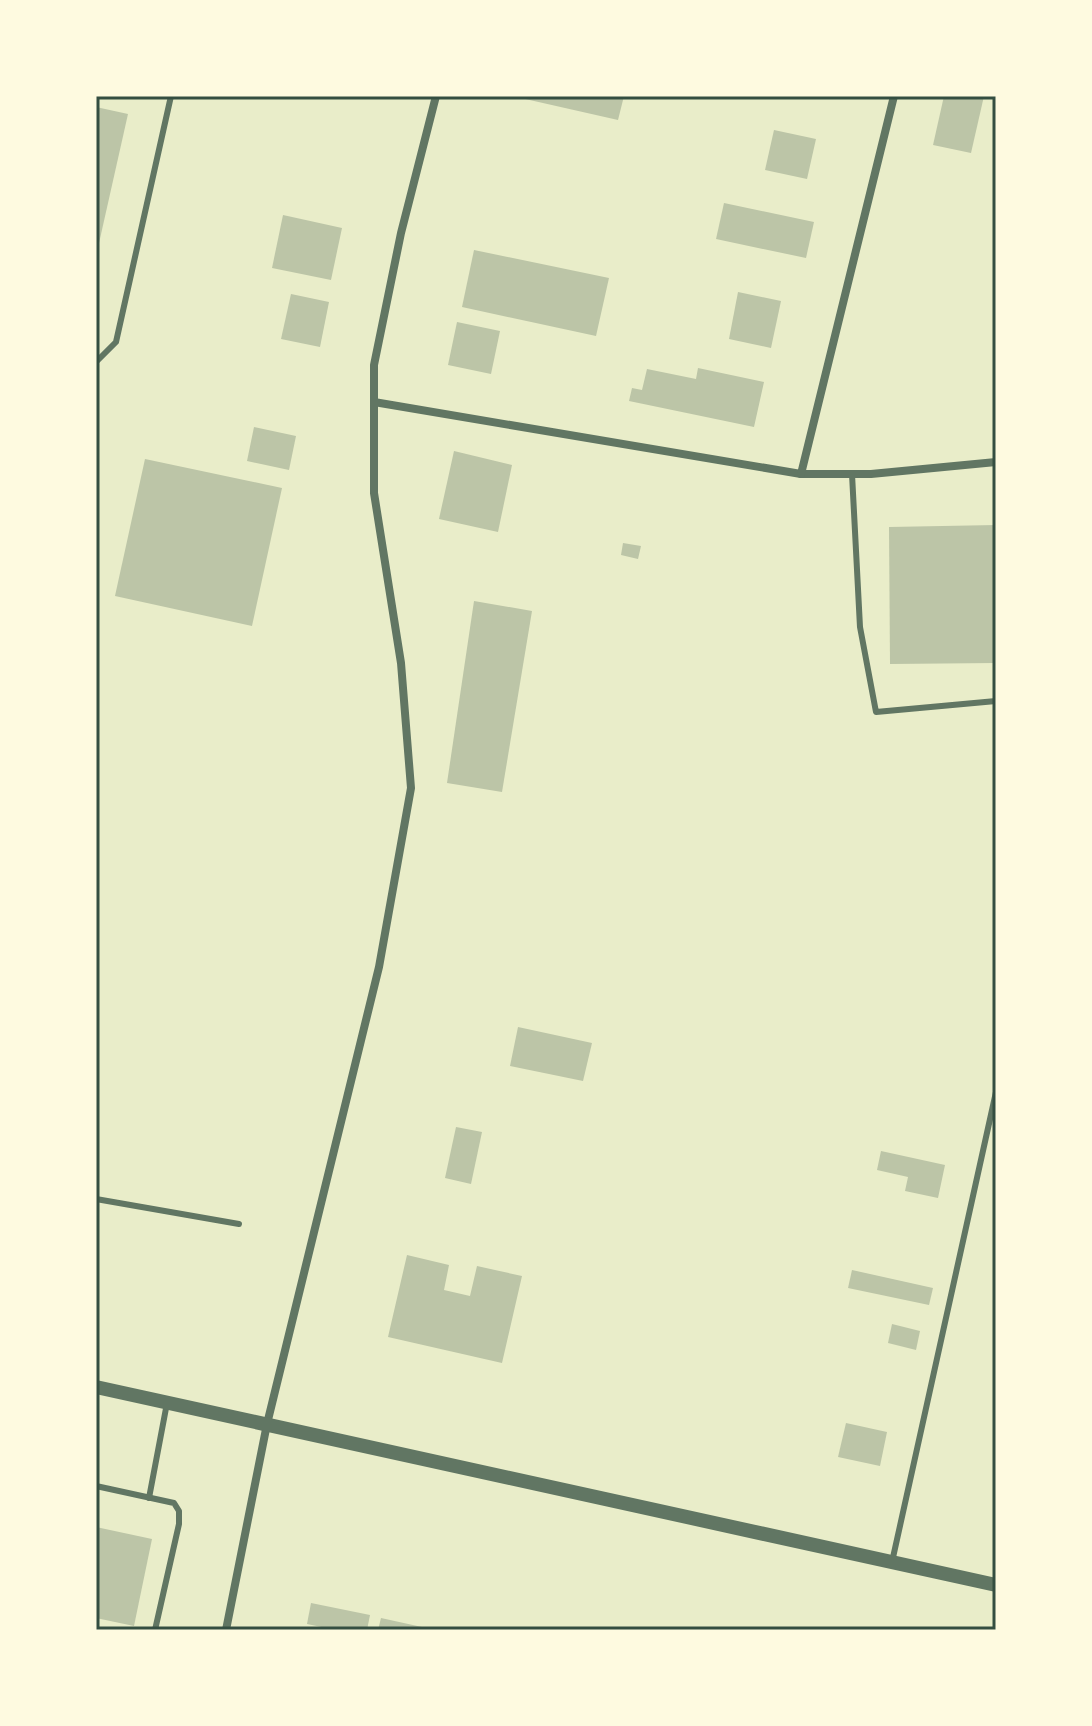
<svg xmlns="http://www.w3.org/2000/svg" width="1092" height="1726" font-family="'Titillium Web',sans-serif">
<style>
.building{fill:#bcc5a7}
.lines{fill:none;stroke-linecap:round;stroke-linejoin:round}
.service{stroke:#617663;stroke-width:6}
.minor{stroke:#617663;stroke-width:8}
.tertiary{stroke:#617663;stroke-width:14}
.neatline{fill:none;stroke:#344e41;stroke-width:3}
</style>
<rect width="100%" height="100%" fill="#e9edc9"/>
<g class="building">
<path d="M 512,96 L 624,96 L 618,120 Z"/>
<path d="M 944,96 L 984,96 L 971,153 L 933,145 Z"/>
<path d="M 96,107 L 128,114 L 97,252 L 96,252 Z"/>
<path d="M 774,130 L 816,139 L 807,179 L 765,170 Z"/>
<path d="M 724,203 L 814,222 L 806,258 L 716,239 Z"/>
<path d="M 283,215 L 342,228 L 331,280 L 272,268 Z"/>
<path d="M 474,250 L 609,278 L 596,336 L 462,307 Z"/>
<path d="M 738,292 L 781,301 L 771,348 L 729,339 Z"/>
<path d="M 291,294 L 329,302 L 320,347 L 281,339 Z"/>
<path d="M 457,322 L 500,331 L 491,374 L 448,365 Z"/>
<path d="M 698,368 L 764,382 L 754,427 L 629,401 L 632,388 L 642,390 L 647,369 L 696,379 Z"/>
<path d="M 254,427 L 296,436 L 289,470 L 247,461 Z"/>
<path d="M 454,451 L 512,465 L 498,532 L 439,519 Z"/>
<path d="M 145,459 L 282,488 L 252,626 L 115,596 Z"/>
<path d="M 996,525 L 996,663 L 890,664 L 889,527 Z"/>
<path d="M 623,543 L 641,546 L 638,559 L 621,555 Z"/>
<path d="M 474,601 L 532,611 L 502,792 L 447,783 Z"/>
<path d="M 518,1027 L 592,1043 L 583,1081 L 510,1066 Z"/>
<path d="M 456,1127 L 482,1132 L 471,1184 L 445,1178 Z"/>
<path d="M 881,1151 L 945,1165 L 938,1198 L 905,1191 L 908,1177 L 877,1170 Z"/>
<path d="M 407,1255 L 449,1265 L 444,1290 L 470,1296 L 477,1266 L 522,1276 L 502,1363 L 388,1337 Z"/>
<path d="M 852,1270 L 933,1288 L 929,1305 L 848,1288 Z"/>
<path d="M 892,1324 L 920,1331 L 916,1350 L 888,1343 Z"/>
<path d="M 846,1423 L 887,1432 L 880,1466 L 838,1457 Z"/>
<path d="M 96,1527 L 152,1539 L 134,1626 L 96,1618 Z"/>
<path d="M 311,1603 L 370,1615 L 367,1630 L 336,1630 L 307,1624 Z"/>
<path d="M 381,1618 L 431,1629 L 431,1630 L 378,1630 Z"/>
</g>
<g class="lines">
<g class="service">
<path d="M 96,362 L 116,342 L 171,96"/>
<path d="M 852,474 L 860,627 L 876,712 L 996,701"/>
<path d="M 96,1199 L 239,1224"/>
<path d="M 96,1486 L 174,1503 L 179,1511 L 179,1524 L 155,1630"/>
<path d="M 149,1498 L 167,1403"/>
<path d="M 892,1562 L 996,1092"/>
</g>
<g class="minor">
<path d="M 374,402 L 801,474 L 871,474 L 996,462"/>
<path d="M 801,474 L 894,96"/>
<path d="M 226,1630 L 267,1424 L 379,967 L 411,788 L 401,663 L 374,493 L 374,365 L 401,233 L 436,96"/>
</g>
<path class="tertiary" d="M 96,1387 L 996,1585"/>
</g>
<rect width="1092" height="1726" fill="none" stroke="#fefae0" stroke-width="196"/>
<rect x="98" y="98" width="896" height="1530" class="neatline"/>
</svg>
